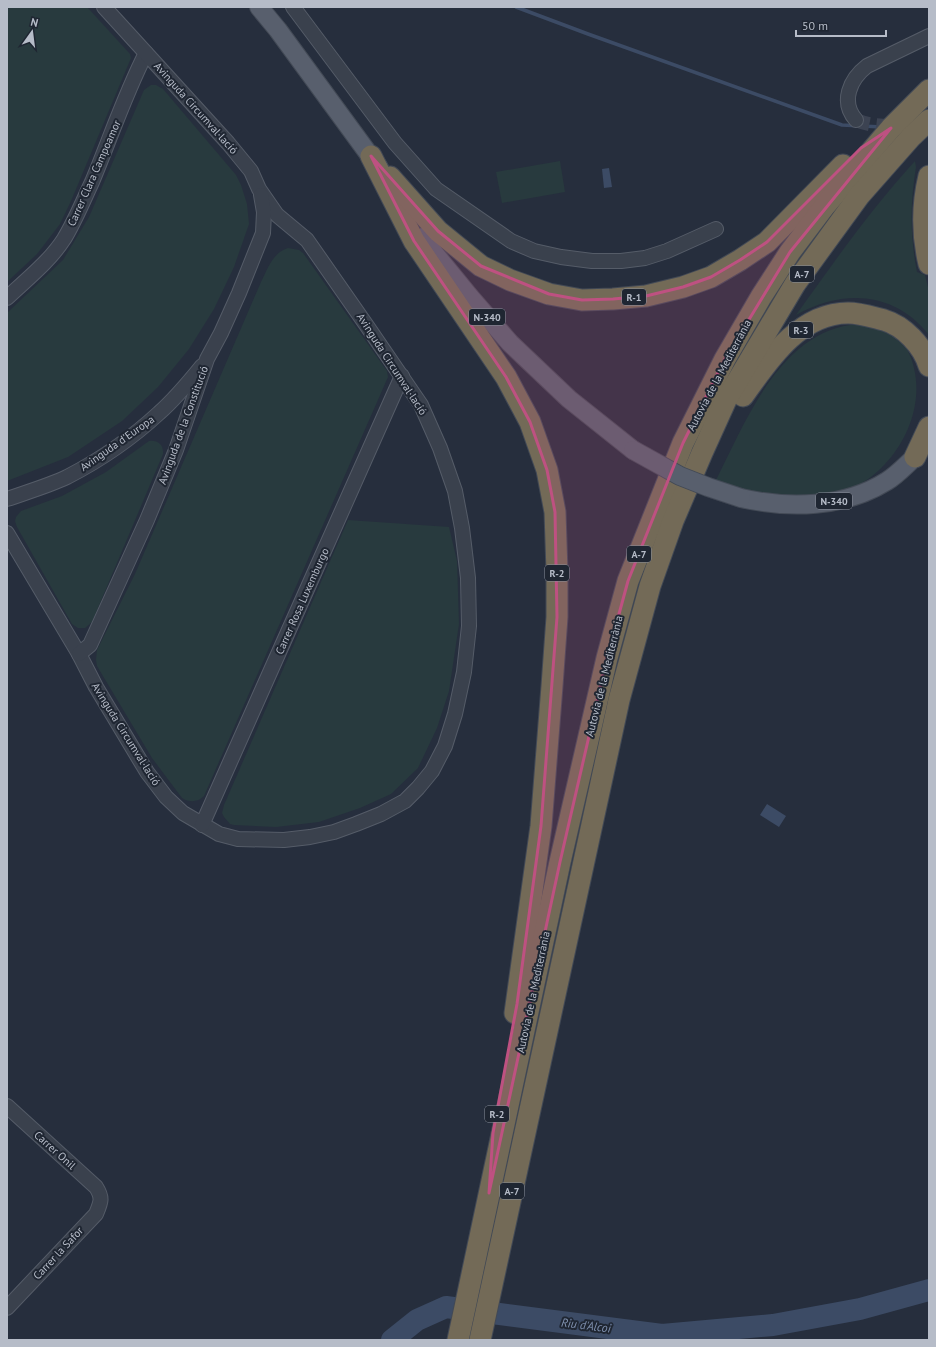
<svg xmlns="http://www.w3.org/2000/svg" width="936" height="1347" font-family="'PT Sans',sans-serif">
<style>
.green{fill:#283a3e}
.water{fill:#3c4b65}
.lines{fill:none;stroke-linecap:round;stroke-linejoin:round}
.stream{stroke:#3c4b65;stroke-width:3.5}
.river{stroke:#3c4b65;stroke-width:22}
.minor-tunnel{stroke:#3c4352;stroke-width:14;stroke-dasharray:14 7;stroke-linecap:butt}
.minor-casing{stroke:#555c68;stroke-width:16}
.major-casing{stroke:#434a56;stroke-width:20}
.highway-casing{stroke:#424955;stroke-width:23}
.minor{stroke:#3a414d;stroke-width:14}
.major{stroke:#585f6d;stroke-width:18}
.highway{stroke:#736a57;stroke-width:21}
.major-bridge-casing{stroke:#434a56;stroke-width:20;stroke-linecap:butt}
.major-bridge{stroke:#585f6d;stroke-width:18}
.marked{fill:#be5181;fill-opacity:0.2;stroke:#be5181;stroke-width:3;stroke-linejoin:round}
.labels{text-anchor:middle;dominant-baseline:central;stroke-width:4;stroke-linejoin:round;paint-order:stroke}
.shield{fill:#1f2632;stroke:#898f9b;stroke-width:1}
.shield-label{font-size:10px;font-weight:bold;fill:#b6bcc8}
.street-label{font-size:11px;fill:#b6bcc8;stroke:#1f2632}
.water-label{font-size:12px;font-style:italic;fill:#7f90ae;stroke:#1f2632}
</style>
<rect width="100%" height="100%" fill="#262e3d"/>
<g class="green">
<path d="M 7,7 L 87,7 L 130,54 L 131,58 L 71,201 L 60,224 L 37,254 L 7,282 Z"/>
<path d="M 151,85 L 156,85 L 163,89 L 236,175 L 241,185 L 247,204 L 249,224 L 234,267 L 214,309 L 189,349 L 158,387 L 122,421 L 68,457 L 7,481 L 7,313 L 63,260 L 89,217 L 144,90 Z"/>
<path d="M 560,161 L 565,192 L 502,203 L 496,172 Z"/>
<path d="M 915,161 L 916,167 C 910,203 910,237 917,272 L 925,275 L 929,291 L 929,335 C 894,291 843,289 796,315 C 834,262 871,209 915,161 Z"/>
<path d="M 288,248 L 299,250 L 303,253 L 387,371 L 388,377 L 204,796 C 198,802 190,803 182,798 L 152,758 L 97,666 L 96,660 L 97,650 L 135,574 L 261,282 C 268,269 272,253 288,248 Z"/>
<path d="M 850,325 C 872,325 894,332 908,351 C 936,409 890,485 829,496 C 822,497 815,496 808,496 C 800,496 791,497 783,497 C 760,495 737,488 716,480 C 745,423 778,336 850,325 Z"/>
<path d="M 149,441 C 158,440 164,445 163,454 L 92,622 L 85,628 L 78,628 L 72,624 L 17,527 L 15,521 L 16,517 L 21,511 L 62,496 L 106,472 Z"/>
<path d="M 348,520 L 449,527 L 457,561 L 459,624 L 449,691 L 437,728 L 418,768 L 391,794 L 360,808 L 319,822 L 276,827 L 234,825 L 230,824 L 224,817 L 222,813 L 224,805 Z"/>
</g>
<g class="water">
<path d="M 609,168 L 612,187 L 604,188 L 602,169 Z"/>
<path d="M 767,804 L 786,816 L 779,827 L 760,815 Z"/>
</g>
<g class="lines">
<path class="stream" d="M 516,7 L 588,34 L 842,125 L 882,127"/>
<path class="river" d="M 392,1340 L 417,1320 L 446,1307 L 662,1335 L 773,1325 L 860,1309 L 929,1290"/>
<path class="minor-tunnel" d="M 856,120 C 870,126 884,126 899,126"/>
<defs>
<g id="minor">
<path d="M 293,7 L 395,143 L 436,189 L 511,241 L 534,251 L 561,257 L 592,261 L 621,261 L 645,258 L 667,251 L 716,229"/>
<path d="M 856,120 C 840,102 850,79 867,66 L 929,36"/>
<path d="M 7,298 C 27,279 49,262 64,239 C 75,221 83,201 92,182 C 110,139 125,94 146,53"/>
<path d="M 7,499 C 27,492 48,486 67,477 C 100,460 132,438 159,413 C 175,399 189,382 202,366"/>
<path d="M 7,533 L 79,654 L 96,687 L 147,772 L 166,797 L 183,813 L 219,834 L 238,839 L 284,840 L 310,837 L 334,832 L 356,824 L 381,814 L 405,801 L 418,788 L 432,771 L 445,746 L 455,714 L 464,672 L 469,626 L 468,578 L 462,528 L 455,491 L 440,448 L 421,405 L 367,326 L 307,240 L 277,215 L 259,189 L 251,171 L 228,143 L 104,7"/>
<path d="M 79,654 L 90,645 L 147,520 L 176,450 L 207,359 L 221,333 L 239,293 L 263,233 L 264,212 L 261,195"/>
<path d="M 202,825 L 402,376"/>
<path d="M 7,1106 L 96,1187 C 103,1198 101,1202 96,1214 L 7,1308"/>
</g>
<g id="major">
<path d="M 259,7 L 278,30 L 379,168"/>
<path d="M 423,237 L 430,248 L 470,297 L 510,343 L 569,399 L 633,450"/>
<path d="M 741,498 C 789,509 844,508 887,481 C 897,475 906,465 915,457"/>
</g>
<g id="highway">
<path d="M 371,156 L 414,241 L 506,377 L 530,422 L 547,470 L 555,512 L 557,572 L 557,617 L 552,686 L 541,826 L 515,1013"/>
<path d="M 929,176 C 922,205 922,235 929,264"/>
<path d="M 390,177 L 438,231 L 481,266 L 510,280 L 549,294 L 582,300 L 613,299 L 646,296 L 683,287 L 711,277 L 740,260 L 767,242 L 843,165"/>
<path d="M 743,396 C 768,361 799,313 848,313 C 860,313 872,317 884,320 C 904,326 923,346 929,366"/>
<path d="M 915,457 L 929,427"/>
<path d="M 458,1340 L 560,862 L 607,658 L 628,581 L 683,443 L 725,359 L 761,297 L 790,252 L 824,207 L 891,128 L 929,90"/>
<path d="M 480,1340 L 619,700 L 650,586 L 673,521 L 702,453 L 726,400 L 795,284 L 859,196 L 911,137 L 929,120"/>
</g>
</defs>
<use href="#minor" class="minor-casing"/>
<use href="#major" class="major-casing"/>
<use href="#highway" class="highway-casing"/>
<use href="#minor" class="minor"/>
<use href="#major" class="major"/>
<use href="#highway" class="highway"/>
<defs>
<path id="major-bridge" d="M 633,450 L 680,476 L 708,487 L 741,498"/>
</defs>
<use href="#major-bridge" class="major-bridge-casing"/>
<use href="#major-bridge" class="major-bridge"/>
</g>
<path class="marked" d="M 891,128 L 790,252 L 725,359 L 683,443 L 628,581 L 607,658 L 560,862 L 489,1193 L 493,1133 L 517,1004 L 541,826 L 557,617 L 555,512 L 547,470 L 530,422 L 506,377 L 414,241 L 371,156 L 438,231 L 481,266 L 549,294 L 582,300 L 613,299 L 646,296 L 683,287 L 711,277 L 740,260 L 767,242 L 861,148 Z"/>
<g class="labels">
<g class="shield">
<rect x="790" y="266" width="24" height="16" rx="3"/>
<rect x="622" y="289" width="24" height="16" rx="3"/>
<rect x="469" y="309" width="36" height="16" rx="3"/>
<rect x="789" y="322" width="24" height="16" rx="3"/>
<rect x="816" y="493" width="36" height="16" rx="3"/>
<rect x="627" y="546" width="24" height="16" rx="3"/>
<rect x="545" y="565" width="24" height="16" rx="3"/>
<rect x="485" y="1106" width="24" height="16" rx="3"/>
<rect x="500" y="1183" width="24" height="16" rx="3"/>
</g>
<g class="shield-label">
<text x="802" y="274">A-7</text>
<text x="634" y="297">R-1</text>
<text x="487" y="317">N-340</text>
<text x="801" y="330">R-3</text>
<text x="834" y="501">N-340</text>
<text x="639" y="554">A-7</text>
<text x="557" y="573">R-2</text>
<text x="497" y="1114">R-2</text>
<text x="512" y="1191">A-7</text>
</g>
<g class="street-label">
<text transform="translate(196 108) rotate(48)">Avinguda Circumval·lació</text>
<text transform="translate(94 173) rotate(-66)">Carrer Clara Campoamor</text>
<text transform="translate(392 364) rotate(57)">Avinguda Circumval·lació</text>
<text transform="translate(719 375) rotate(-62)">Autovia de la Mediterrània</text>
<text transform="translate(183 425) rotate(-70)">Avinguda de la Constitució</text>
<text transform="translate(117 443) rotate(-35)">Avinguda d'Europa</text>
<text transform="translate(302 601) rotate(-66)">Carrer Rosa Luxemburgo</text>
<text transform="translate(604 676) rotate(-76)">Autovia de la Mediterrània</text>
<text transform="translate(126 734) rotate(58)">Avinguda Circumval·lació</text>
<text transform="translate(533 992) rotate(-78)">Autovia de la Mediterrània</text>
<text transform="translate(55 1150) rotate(42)">Carrer Onil</text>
<text transform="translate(58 1253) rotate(-47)">Carrer la Safor</text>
</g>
<g class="water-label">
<text transform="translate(586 1325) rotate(7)">Riu d'Alcoi</text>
</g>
</g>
<rect width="936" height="1347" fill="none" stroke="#b6bcc8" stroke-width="16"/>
<g transform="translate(32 32) rotate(14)" stroke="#1f2632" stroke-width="3" paint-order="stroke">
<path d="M0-3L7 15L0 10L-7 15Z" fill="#b6bcc8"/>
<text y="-6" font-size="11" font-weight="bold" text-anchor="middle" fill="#b6bcc8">N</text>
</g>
<path d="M796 30v6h90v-6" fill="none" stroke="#b6bcc8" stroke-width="2"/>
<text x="802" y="30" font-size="12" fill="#b6bcc8" stroke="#1f2632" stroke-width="3" paint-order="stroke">50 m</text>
</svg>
